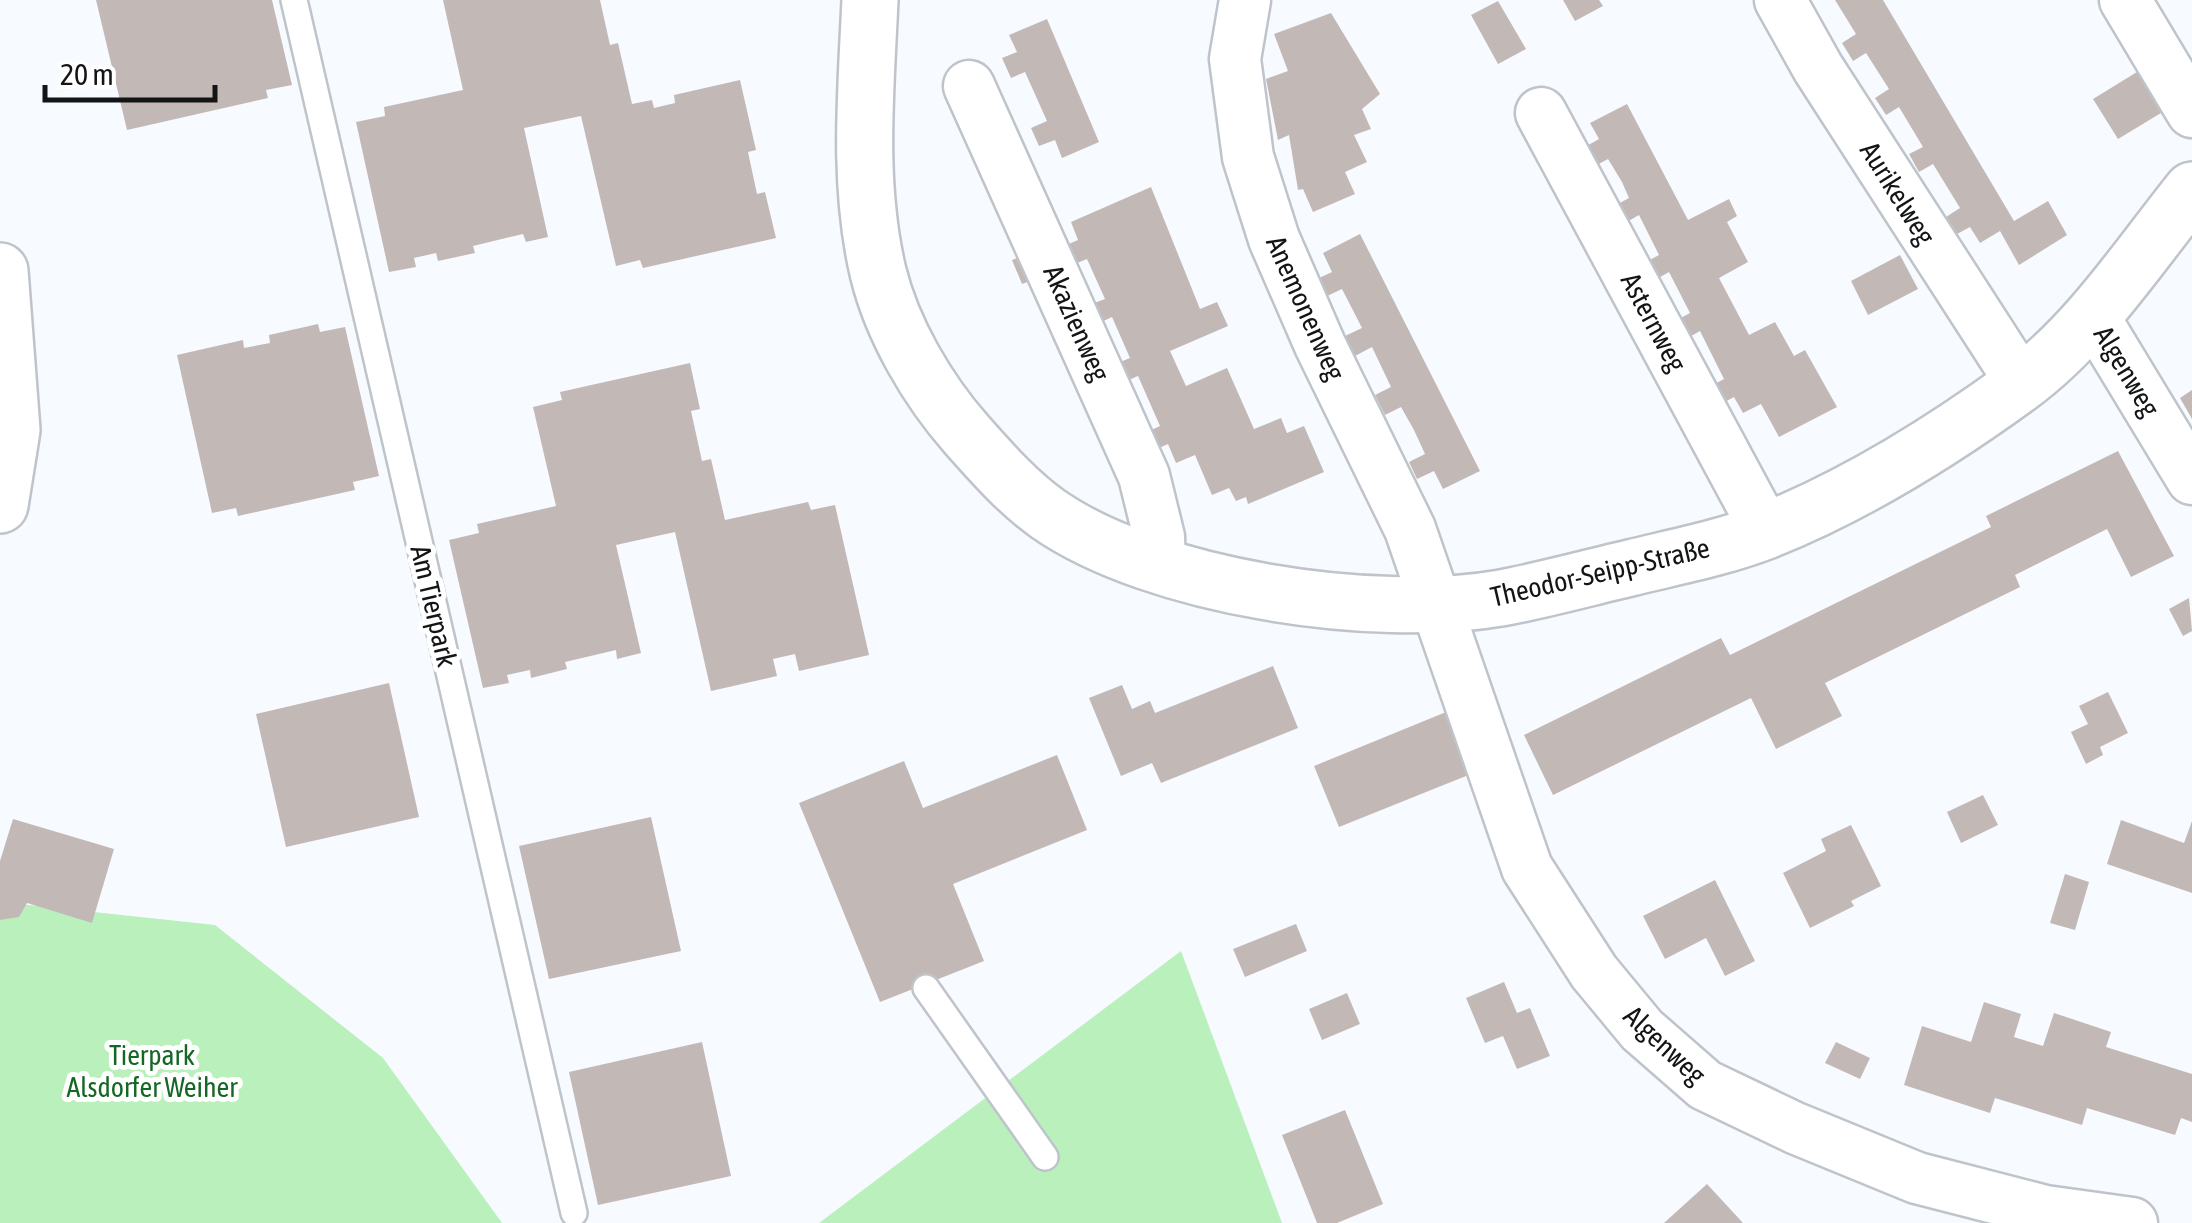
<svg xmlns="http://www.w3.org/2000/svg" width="2192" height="1223" font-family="'Asap Condensed',sans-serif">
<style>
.green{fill:#b9f0bc}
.building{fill:#c2b9b7}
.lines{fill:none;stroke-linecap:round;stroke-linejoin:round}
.service-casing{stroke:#bfc4cb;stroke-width:30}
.minor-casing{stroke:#bfc4cb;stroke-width:55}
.tertiary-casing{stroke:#bfc4cb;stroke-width:60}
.service{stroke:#fff;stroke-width:25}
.minor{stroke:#fff;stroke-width:50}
.tertiary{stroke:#fff;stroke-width:55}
.labels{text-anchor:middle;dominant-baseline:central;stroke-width:10;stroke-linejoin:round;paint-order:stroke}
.street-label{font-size:28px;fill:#121416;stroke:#fff}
.park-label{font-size:28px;fill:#146724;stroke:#fff}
</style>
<rect width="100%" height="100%" fill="#f7faff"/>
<g class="green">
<path d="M 0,902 L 215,925 L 383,1058 L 502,1223 L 0,1223 Z"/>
<path d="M 1181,951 L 1282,1223 L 819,1223 Z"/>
</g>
<g class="building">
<path d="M 96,0 L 272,0 L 292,85 L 266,90 L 268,98 L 127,130 Z"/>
<path d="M 443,0 L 600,0 L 610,45 L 618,43 L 632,104 L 652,100 L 654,108 L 675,103 L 674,95 L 740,80 L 756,150 L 748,152 L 757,194 L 765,192 L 776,238 L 643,268 L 640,260 L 616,266 L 581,116 L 524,128 L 548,237 L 526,242 L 523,234 L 473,246 L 475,253 L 438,261 L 436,253 L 414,258 L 416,267 L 389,272 L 356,122 L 385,116 L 384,107 L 463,90 Z"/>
<path d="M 1563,0 L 1599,0 L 1603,6 L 1575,21 Z"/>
<path d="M 1835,0 L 1883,0 L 2014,221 L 2048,201 L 2067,235 L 2019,265 L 2000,231 L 1980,243 L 1970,227 L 1957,234 L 1946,217 L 1960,208 L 1933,164 L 1919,172 L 1909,154 L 1923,147 L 1899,107 L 1886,115 L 1875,98 L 1889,89 L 1866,53 L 1853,61 L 1842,43 L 1856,34 Z"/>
<path d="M 1498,1 L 1526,49 L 1498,64 L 1471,15 Z"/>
<path d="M 1331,13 L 1380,94 L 1362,109 L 1371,129 L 1354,135 L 1367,162 L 1345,172 L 1355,194 L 1313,212 L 1303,189 L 1298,190 L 1289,135 L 1278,140 L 1266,79 L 1288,71 L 1274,34 Z"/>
<path d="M 1047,19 L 1099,142 L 1062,158 L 1055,140 L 1039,146 L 1031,128 L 1047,121 L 1025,72 L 1011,78 L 1002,58 L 1017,52 L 1009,35 Z"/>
<path d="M 2137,72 L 2161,113 L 2118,139 L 2093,99 Z"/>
<path d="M 1627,104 L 1688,220 L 1729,199 L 1737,216 L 1727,222 L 1748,262 L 1719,278 L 1749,335 L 1775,322 L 1794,356 L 1805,350 L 1837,407 L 1779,437 L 1761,404 L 1743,413 L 1734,397 L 1721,404 L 1711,386 L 1724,379 L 1700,331 L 1686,339 L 1677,320 L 1690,313 L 1669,272 L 1655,280 L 1646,262 L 1659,255 L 1639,215 L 1625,223 L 1616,205 L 1629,198 L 1622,182 L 1608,159 L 1595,166 L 1585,147 L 1599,139 L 1590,123 Z"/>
<path d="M 1151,187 L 1200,309 L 1217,302 L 1228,326 L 1170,351 L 1186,386 L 1227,368 L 1254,429 L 1281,418 L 1287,433 L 1304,426 L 1324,472 L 1248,504 L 1246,497 L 1236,501 L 1229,488 L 1212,495 L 1195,455 L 1176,463 L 1168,444 L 1152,451 L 1145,433 L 1160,426 L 1138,376 L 1122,383 L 1115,364 L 1130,358 L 1112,317 L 1097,324 L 1089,305 L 1105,299 L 1087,259 L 1072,265 L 1064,246 L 1078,240 L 1071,222 Z"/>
<path d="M 1360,234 L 1480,471 L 1443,489 L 1434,471 L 1417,479 L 1409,462 L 1425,454 L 1414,430 L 1401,407 L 1385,415 L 1375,395 L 1391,387 L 1372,347 L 1355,356 L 1345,336 L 1362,328 L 1342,289 L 1325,297 L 1317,279 L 1332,272 L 1323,253 Z"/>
<path d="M 1900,255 L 1918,289 L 1868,315 L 1851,281 Z"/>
<path d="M 1023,256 L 1033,280 L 1022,284 L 1012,260 Z"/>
<path d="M 318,324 L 320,332 L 345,327 L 379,476 L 353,482 L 355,490 L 238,516 L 236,508 L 212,513 L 177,355 L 243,340 L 244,348 L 270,343 L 269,335 Z"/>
<path d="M 690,363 L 700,409 L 691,411 L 702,461 L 711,459 L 725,520 L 808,502 L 811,510 L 835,505 L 869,655 L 799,671 L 795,654 L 773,659 L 777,676 L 711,691 L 675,532 L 616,545 L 641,653 L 617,659 L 616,650 L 565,662 L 567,669 L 531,678 L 530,670 L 507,675 L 509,683 L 483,688 L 449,540 L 479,533 L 477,524 L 556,506 L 533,407 L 562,400 L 560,392 Z"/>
<path d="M 2192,390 L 2192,419 L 2180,398 Z"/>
<path d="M 2118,451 L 2174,556 L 2131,577 L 2107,529 L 2015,575 L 2020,587 L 1825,683 L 1842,716 L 1776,749 L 1751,698 L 1553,795 L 1524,735 L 1721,638 L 1730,655 L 1991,527 L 1986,516 Z"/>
<path d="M 2189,598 L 2192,631 L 2183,636 L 2169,609 Z"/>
<path d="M 1273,666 L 1298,728 L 1161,783 L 1152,763 L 1121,776 L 1089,698 L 1122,685 L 1132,709 L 1150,701 L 1155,713 Z"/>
<path d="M 389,683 L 419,817 L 286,847 L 256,714 Z"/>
<path d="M 2108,692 L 2128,733 L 2100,747 L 2103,755 L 2086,764 L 2071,732 L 2088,724 L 2079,706 Z"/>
<path d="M 1451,710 L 1476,772 L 1339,827 L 1314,766 Z"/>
<path d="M 1057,755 L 1087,830 L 953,884 L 984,961 L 880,1002 L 799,803 L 904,761 L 923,808 Z"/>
<path d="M 1983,795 L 1998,825 L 1961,843 L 1947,812 Z"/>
<path d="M 651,817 L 681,951 L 549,979 L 519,846 Z"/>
<path d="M 13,819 L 114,849 L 92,923 L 27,903 L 19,917 L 0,920 L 0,861 Z"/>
<path d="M 2121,820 L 2184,843 L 2192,821 L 2192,893 L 2107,864 Z"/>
<path d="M 1851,825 L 1881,886 L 1851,901 L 1854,906 L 1810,928 L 1783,873 L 1826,851 L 1821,839 Z"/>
<path d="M 2065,874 L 2089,882 L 2075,930 L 2050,923 Z"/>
<path d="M 1715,880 L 1755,961 L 1725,976 L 1706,938 L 1665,959 L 1643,916 Z"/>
<path d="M 1296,924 L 1307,951 L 1245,977 L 1233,949 Z"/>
<path d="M 1504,982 L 1517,1013 L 1530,1008 L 1550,1056 L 1517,1069 L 1503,1036 L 1485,1043 L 1466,998 Z"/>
<path d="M 1347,993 L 1360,1024 L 1322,1040 L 1309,1009 Z"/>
<path d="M 1984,1002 L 2021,1014 L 2014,1037 L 2043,1046 L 2054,1013 L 2111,1032 L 2106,1047 L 2192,1074 L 2192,1122 L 2181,1118 L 2175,1135 L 2087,1108 L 2082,1125 L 1995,1098 L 1990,1113 L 1904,1085 L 1922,1026 L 1971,1042 Z"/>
<path d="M 702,1042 L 731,1176 L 598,1205 L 569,1072 Z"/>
<path d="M 1836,1042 L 1870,1058 L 1860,1079 L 1825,1063 Z"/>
<path d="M 1345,1110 L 1383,1204 L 1337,1223 L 1317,1223 L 1282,1135 Z"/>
<path d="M 1707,1184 L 1743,1223 L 1664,1223 Z"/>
</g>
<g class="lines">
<defs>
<g id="service">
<path d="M 294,0 L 574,1213"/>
<path d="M 926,988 L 1045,1157"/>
</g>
<g id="minor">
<path d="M 1245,0 L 1235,59 L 1248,157 L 1274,239 L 1320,345 L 1410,529 L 1527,868 L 1594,972 L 1642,1030 L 1705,1085 L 1795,1128 L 1917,1178 L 2045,1211 L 2132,1223"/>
<path d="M 1780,0 L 1818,68 L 2022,384"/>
<path d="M 2125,0 L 2192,112"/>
<path d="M 969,86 L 1144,476 L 1159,537 L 1160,567"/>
<path d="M 1541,113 L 1766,531"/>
<path d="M 2092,314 L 2192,479"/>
</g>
<g id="tertiary">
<path d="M 870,0 C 866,90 857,183 878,272 C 892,330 928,391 967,435 C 992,463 1017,492 1048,514 C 1154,588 1375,620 1501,598 C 1544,590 1587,578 1630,568 C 1675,557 1722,548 1766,531 C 1854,496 1941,442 2018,386 C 2087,336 2139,256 2192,190"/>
<path d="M 0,271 L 12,430 L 0,505"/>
</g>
</defs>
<use href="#service" class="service-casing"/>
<use href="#minor" class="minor-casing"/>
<use href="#tertiary" class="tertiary-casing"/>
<use href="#service" class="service"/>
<use href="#minor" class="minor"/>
<use href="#tertiary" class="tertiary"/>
</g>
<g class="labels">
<g class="street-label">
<text transform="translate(1898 193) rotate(58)">Aurikelweg</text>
<text transform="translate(1306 308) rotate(66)">Anemonenweg</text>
<text transform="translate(1654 322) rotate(62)">Asternweg</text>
<text transform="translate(1077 323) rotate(66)">Akazienweg</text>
<text transform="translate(2127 371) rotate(59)">Algenweg</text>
<text transform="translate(1600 572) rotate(-13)">Theodor-Seipp-Straße</text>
<text transform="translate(434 606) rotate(77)">Am Tierpark</text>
<text transform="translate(1665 1045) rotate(43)">Algenweg</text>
</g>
<g class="park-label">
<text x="152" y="1055">Tierpark<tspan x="152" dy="32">Alsdorfer Weiher</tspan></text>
</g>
</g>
<path d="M45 85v15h170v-15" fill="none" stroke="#121416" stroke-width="5"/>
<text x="60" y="85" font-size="30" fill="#121416" stroke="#ffffff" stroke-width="8" paint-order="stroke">20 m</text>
</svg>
